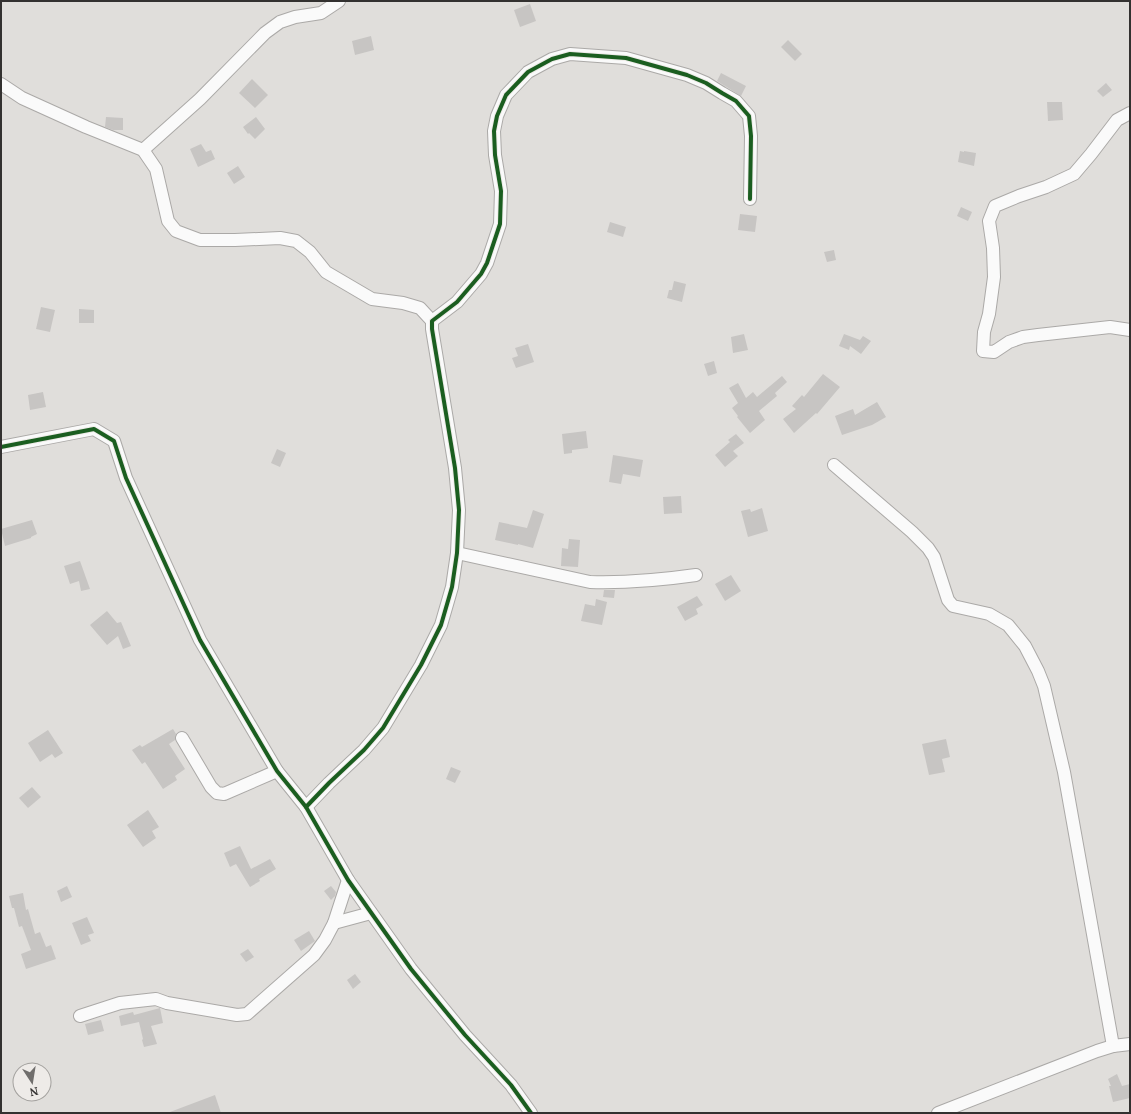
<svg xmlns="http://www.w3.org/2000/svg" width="1131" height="1114" font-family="'PT Serif',serif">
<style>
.building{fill:#c7c5c3}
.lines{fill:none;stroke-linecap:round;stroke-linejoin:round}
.minor-casing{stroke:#aba9a7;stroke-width:14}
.minor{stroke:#fafafa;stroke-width:12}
.cycleway-casing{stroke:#eeebe8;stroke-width:6}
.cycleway{stroke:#1b5e20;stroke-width:4}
</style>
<rect width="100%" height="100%" fill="#e0dedb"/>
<g class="building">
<path d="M 530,4 L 536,21 L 520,27 L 514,10 Z"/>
<path d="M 371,36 L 374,50 L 355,55 L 352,41 Z"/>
<path d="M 788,40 L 802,54 L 795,61 L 781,47 Z"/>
<path d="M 721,73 L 746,86 L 741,96 L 717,81 Z"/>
<path d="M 252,79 L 268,95 L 255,108 L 239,93 Z"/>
<path d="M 1106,83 L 1112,90 L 1103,97 L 1097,91 Z"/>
<path d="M 1047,102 L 1062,102 L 1063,120 L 1048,121 Z"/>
<path d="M 106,117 L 123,118 L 123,130 L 113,130 L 105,127 Z"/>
<path d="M 256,117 L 265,129 L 255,139 L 249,133 L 248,134 L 243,127 Z"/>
<path d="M 201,144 L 206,152 L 211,150 L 215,159 L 198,167 L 190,149 Z"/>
<path d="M 960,151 L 964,152 L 964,151 L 976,153 L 974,166 L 958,162 Z"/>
<path d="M 238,166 L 245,177 L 234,184 L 227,173 Z"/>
<path d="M 961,207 L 972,212 L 968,221 L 957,216 Z"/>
<path d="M 740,214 L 757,216 L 755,232 L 738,230 Z"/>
<path d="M 610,222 L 626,227 L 623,237 L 607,232 Z"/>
<path d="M 834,250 L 836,260 L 827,262 L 824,252 Z"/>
<path d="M 674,281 L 686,284 L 682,302 L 667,298 L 669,290 L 672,290 Z"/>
<path d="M 41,307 L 55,310 L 50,332 L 36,329 Z"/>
<path d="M 79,309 L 94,310 L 94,323 L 79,323 Z"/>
<path d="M 744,334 L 748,350 L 733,353 L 731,337 Z"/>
<path d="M 844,334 L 860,340 L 863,336 L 871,341 L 861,354 L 850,346 L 849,350 L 839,346 Z"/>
<path d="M 528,344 L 534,362 L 516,368 L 512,358 L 518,356 L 515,348 Z"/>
<path d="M 714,361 L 717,373 L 708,376 L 704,364 Z"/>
<path d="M 823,374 L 840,387 L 817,414 L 816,413 L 794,433 L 783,419 L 796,409 L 792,406 L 802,395 L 804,397 Z"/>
<path d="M 782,376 L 787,382 L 775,393 L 777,396 L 759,411 L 765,420 L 750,433 L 737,417 L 738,416 L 732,408 L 738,403 L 729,388 L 738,383 L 746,398 L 753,392 L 757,397 Z"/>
<path d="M 43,392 L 46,407 L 30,410 L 28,395 Z"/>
<path d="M 877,402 L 886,417 L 872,425 L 842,435 L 835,416 L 853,409 L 855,415 Z"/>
<path d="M 586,431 L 588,448 L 572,450 L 572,453 L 564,454 L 562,434 Z"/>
<path d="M 736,434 L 744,443 L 733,451 L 738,456 L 725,467 L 715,455 L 730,442 L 728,440 Z"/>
<path d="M 277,449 L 286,453 L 280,467 L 271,463 Z"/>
<path d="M 613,455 L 643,460 L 640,477 L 623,474 L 621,484 L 609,482 Z"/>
<path d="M 681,496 L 682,513 L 664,514 L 663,497 Z"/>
<path d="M 762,508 L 768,531 L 748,537 L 741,511 L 750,509 L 751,512 Z"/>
<path d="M 533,510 L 544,514 L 533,548 L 518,544 L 518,545 L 495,540 L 499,522 L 527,528 Z"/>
<path d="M 32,520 L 37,534 L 31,537 L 31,538 L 5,546 L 1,529 Z"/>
<path d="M 569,539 L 580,540 L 578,567 L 561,566 L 562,548 L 568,549 Z"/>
<path d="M 80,561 L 90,589 L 81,591 L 79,581 L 70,584 L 64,566 Z"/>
<path d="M 731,575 L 741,591 L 725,601 L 715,584 Z"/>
<path d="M 604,590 L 615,590 L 614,598 L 603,597 Z"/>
<path d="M 697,596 L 703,605 L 696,609 L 698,614 L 685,621 L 677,607 Z"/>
<path d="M 596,599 L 607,602 L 602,625 L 581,621 L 585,604 L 595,606 Z"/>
<path d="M 107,611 L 117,623 L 121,622 L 131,646 L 123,649 L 118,636 L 107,645 L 90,625 Z"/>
<path d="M 173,729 L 176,734 L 175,740 L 169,744 L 185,769 L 175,776 L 177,780 L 163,789 L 145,762 L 142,764 L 132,750 L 140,745 L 142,747 Z"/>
<path d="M 48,730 L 63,753 L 55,758 L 52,754 L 40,762 L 28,743 Z"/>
<path d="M 946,739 L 950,757 L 942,759 L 945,772 L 929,775 L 922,744 Z"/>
<path d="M 451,767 L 461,771 L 455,783 L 446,779 Z"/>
<path d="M 32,787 L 41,797 L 28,808 L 19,798 Z"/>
<path d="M 148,810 L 159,827 L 152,831 L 156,838 L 143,847 L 127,825 Z"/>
<path d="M 240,846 L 251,869 L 270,859 L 276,869 L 259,879 L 260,881 L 250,887 L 236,864 L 230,867 L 224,853 Z"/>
<path d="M 67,886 L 72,897 L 61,902 L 57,891 Z"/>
<path d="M 331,886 L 336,892 L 335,896 L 331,900 L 324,891 Z"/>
<path d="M 23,893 L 26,910 L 28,909 L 35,934 L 40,932 L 46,947 L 51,945 L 56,959 L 26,969 L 21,954 L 31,950 L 22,926 L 19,927 L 14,908 L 12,908 L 9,896 Z"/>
<path d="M 87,917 L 94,933 L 88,935 L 91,941 L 81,945 L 72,923 Z"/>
<path d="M 309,931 L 315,941 L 301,951 L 294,940 Z"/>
<path d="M 248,949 L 254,957 L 246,962 L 240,954 Z"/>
<path d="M 355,974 L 361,982 L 353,989 L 347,980 Z"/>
<path d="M 160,1008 L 163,1023 L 151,1026 L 157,1044 L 144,1047 L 142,1040 L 143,1039 L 139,1022 L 121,1026 L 119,1016 L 133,1012 L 134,1015 Z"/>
<path d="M 101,1020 L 104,1031 L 88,1035 L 85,1024 Z"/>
<path d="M 1117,1074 L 1122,1086 L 1130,1084 L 1130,1098 L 1113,1102 L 1109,1086 L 1111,1086 L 1108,1079 Z"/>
<path d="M 215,1095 L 221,1113 L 170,1113 L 170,1112 Z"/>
</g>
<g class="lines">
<defs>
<g id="minor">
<path d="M 1,84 L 22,98 L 86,127 L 143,150 L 156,169 L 168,221 L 176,231 L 200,240 L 235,240 L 280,238 L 296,241 L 310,252 L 326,272 L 372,299 L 403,303 L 420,308 L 432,321"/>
<path d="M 1130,113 L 1117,120 L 1091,154 L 1074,174 L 1046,187 L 1019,196 L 995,206 L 989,221 L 993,248 L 994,277 L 989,314 L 984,332 L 983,351 L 994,352 L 1009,342 L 1023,337 L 1038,335 L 1110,327 L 1130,330"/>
<path d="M 143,150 L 200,99 L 265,33 L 280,22 L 295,17 L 321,13 L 339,1"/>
<path d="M 1,447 L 94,429 L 114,441 L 126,478 L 200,640 L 277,771 L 306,807 L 348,880 L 411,969 L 465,1035 L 511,1085 L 531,1113"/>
<path d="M 834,465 L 912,532 L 928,548 L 934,557 L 948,600 L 953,606 L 989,614 L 1008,625 L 1025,646 L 1038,671 L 1044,686 L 1064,772 L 1113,1046"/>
<path d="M 457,553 L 590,582 C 626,583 661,580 696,575"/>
<path d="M 182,738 L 211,787 L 217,793 L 224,794 L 277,771"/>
<path d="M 306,807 L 329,783 L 364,750 L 383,728 L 421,665 L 441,625 L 452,587 L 457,553 L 459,510 L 455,468 L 432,329 L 432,321 L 457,302 L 481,274 L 487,263 L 500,224 L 501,191 L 495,155 L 494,131 L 497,116 L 506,95 L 528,72 L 552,59 L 570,54 L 626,58 L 687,75 L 706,83 L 722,93 L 736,101 L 749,116 L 751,136 L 750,199"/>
<path d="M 334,923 L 371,913"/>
<path d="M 80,1016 L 120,1003 L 156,999 L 167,1003 L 237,1015 L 247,1014 L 314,955 L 325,940 L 334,923 L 348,880"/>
<path d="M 938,1113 L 1097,1051 L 1113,1046 L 1130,1044"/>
</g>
</defs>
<use href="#minor" class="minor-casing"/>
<use href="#minor" class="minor"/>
<defs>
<g id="cycleway">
<path d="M 1,447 L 94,429 L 114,441 L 126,478 L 200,640 L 277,771 L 306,807 L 348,880 L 411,969 L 465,1035 L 511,1085 L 531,1113"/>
<path d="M 306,807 L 329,783 L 364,750 L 383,728 L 421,665 L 441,625 L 452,587 L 457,553 L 459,510 L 455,468 L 432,329 L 432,321 L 457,302 L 481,274 L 487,263 L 500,224 L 501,191 L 495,155 L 494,131 L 497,116 L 506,95 L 528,72 L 552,59 L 570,54 L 626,58 L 687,75 L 706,83 L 722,93 L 736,101 L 749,116 L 751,136 L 750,199"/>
</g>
</defs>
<use href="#cycleway" class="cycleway-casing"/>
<use href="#cycleway" class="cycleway"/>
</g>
<rect width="1131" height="1114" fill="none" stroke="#333130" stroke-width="4"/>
<g transform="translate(32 1082) rotate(168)"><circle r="19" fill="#eeebe8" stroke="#a3a19e"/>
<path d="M0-3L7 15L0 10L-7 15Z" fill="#706e6c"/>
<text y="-6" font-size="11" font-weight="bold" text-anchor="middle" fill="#333130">N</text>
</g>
</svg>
